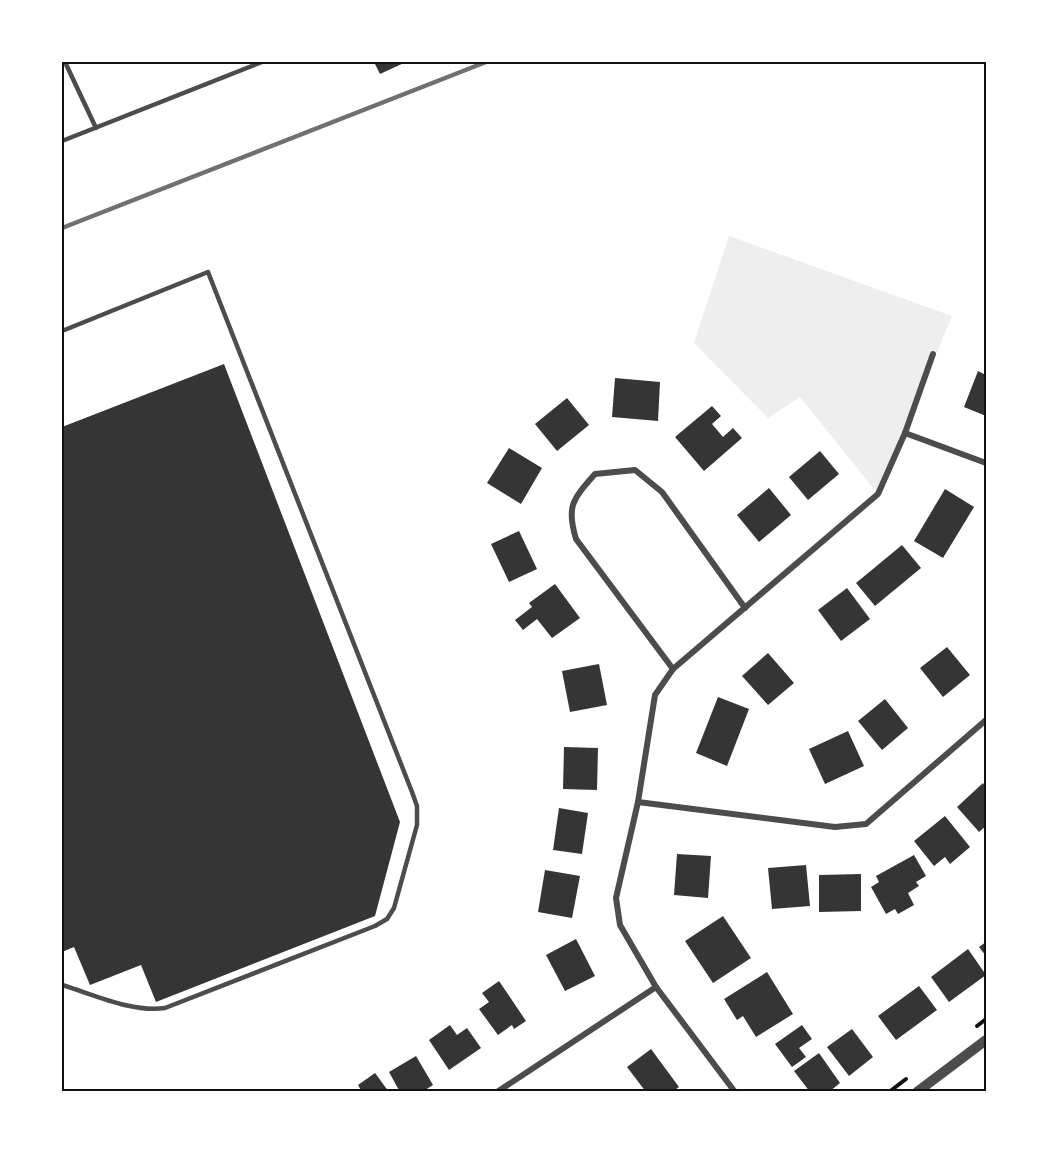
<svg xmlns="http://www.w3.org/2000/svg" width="1048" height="1153" font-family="'DejaVu Sans',sans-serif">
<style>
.green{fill:#eee}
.building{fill:#353535}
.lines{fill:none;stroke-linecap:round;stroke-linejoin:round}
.path{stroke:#111;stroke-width:4}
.service{stroke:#4c4c4c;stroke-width:4.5}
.minor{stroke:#4c4c4c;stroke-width:6}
.tertiary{stroke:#4c4c4c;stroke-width:10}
.rail{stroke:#707070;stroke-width:4.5}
.neatline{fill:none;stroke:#111;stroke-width:2}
</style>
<rect width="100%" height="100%" fill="#fff"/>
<path class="green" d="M 729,236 L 952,316 L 878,494 L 800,397 L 768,418 L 694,343 Z"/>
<g class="building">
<path d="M 374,62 L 406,62 L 380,74 Z"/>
<path d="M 224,364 L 400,822 L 375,916 L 156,1002 L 141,965 L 90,985 L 74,947 L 62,952 L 62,427 Z"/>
<path d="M 978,371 L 986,375 L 986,416 L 964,407 Z"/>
<path d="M 615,378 L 660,382 L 658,421 L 612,417 Z"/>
<path d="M 567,398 L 589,425 L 557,451 L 535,424 Z"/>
<path d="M 712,406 L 721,416 L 712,424 L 723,437 L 733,428 L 742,438 L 704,471 L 675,437 Z"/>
<path d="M 509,448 L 542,468 L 521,504 L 487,483 Z"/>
<path d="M 820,451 L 839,474 L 808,500 L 789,477 Z"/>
<path d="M 769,488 L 791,515 L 759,542 L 737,515 Z"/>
<path d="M 945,489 L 974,507 L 943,558 L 914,541 Z"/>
<path d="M 519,531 L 537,569 L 509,582 L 491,544 Z"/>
<path d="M 902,545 L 921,568 L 875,606 L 856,583 Z"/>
<path d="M 555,584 L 580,618 L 552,638 L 537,619 L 523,630 L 515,620 L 532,607 L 529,603 Z"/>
<path d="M 847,588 L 870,619 L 841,641 L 818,610 Z"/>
<path d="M 947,647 L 970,675 L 943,697 L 920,668 Z"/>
<path d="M 768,653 L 794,683 L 768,705 L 742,676 Z"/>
<path d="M 599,664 L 607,705 L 570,712 L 562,671 Z"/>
<path d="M 718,697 L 749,709 L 727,766 L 696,753 Z"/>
<path d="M 885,699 L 908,728 L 882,750 L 858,721 Z"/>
<path d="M 848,731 L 864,766 L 825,784 L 809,749 Z"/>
<path d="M 564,747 L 598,748 L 597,790 L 563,789 Z"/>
<path d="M 983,783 L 986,788 L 986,826 L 979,832 L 957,807 Z"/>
<path d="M 559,808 L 588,813 L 582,854 L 553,850 Z"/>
<path d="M 945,816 L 970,847 L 950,864 L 945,857 L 934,866 L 914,841 Z"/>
<path d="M 677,854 L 711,856 L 708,898 L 674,895 Z"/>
<path d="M 914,855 L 926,876 L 916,882 L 919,886 L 908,893 L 914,905 L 898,914 L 895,909 L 886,914 L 871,887 L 879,882 L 876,876 Z"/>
<path d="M 806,865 L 810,906 L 772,909 L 768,868 Z"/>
<path d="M 545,870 L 580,876 L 572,918 L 538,912 Z"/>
<path d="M 861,874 L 861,911 L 819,912 L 819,875 Z"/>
<path d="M 723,916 L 751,958 L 713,983 L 685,941 Z"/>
<path d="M 576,939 L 595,976 L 565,991 L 546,955 Z"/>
<path d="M 986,942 L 986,956 L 979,947 Z"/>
<path d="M 968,949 L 986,975 L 949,1002 L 931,977 Z"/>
<path d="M 767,972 L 793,1014 L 756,1037 L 743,1016 L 737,1020 L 724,999 Z"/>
<path d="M 499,981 L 526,1021 L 514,1029 L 512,1025 L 498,1035 L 479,1009 L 489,1002 L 482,993 Z"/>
<path d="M 919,986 L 937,1010 L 896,1040 L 878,1016 Z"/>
<path d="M 450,1025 L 457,1035 L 467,1028 L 481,1048 L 449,1070 L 429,1040 Z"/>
<path d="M 802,1025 L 812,1039 L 799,1048 L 806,1057 L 792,1067 L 775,1044 Z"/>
<path d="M 852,1029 L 873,1057 L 849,1076 L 827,1047 Z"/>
<path d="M 651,1049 L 679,1087 L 672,1092 L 646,1092 L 627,1067 Z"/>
<path d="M 819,1053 L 840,1083 L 829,1092 L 810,1092 L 794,1071 Z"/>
<path d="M 416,1056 L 433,1085 L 422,1092 L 400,1092 L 389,1072 Z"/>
<path d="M 375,1073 L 389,1092 L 362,1092 L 358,1085 Z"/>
</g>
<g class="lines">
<g class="path">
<path d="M 977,1026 L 986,1019"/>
<path d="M 889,1092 L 906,1079"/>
</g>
<g class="service">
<path d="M 65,62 L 96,128"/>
<path d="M 62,141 L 262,62"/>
<path d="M 62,331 L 208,272 L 412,792 L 417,806 L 417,825 L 394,908 L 387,919 L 375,926 L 165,1008 C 132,1013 93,994 62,985"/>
</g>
<g class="minor">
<path d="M 905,433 L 986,463"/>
<path d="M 673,669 L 576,539 C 566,506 573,499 595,474 L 635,470 L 662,492 L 745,608"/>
<path d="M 638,802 L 835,827 L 866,824 L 986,720"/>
<path d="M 497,1092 L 656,987"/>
<path d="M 735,1092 L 656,987 L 620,925 L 616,898 L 638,802 L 655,695 L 673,669 L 878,494 L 905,433 L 933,354"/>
</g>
<path class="tertiary" d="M 917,1092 L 986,1040"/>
<path class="rail" d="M 62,228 L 486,62"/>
</g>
<rect width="1048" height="1153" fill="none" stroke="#ffffff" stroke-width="126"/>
<rect x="63" y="63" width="922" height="1027" class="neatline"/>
</svg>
